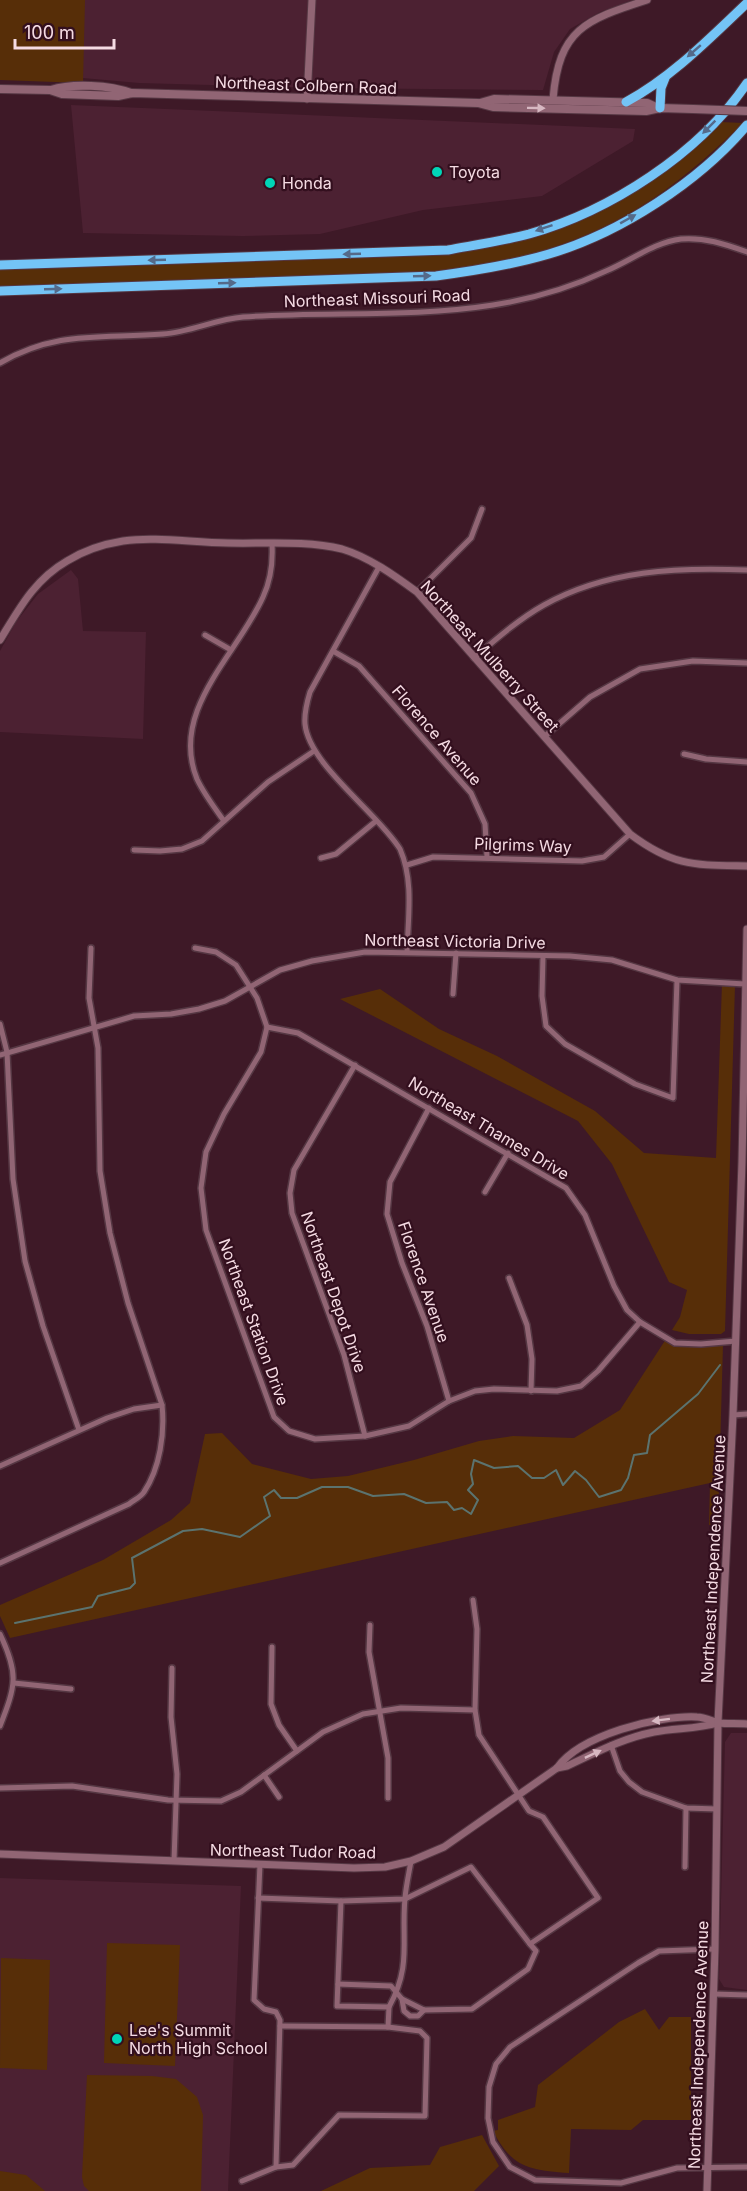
<svg xmlns="http://www.w3.org/2000/svg" width="747" height="2191" font-family="Inter,sans-serif">
<style>
.built{fill:#4c2132}
.green{fill:#572e08}
.lines{fill:none;stroke-linecap:round;stroke-linejoin:round}
.stream{stroke:#5b736f;stroke-width:2}
.minor-casing{stroke:#553743;stroke-width:8}
.tertiary-casing{stroke:#553743;stroke-width:9}
.secondary-casing{stroke:#553743;stroke-width:10}
.motorway-casing{stroke:#553743;stroke-width:11}
.minor{stroke:#916574;stroke-width:5}
.tertiary{stroke:#916574;stroke-width:7}
.secondary{stroke:#916574;stroke-width:8}
.motorway{stroke:#74c4f6;stroke-width:9}
.secondary-bridge-casing{stroke:#553743;stroke-width:10;stroke-linecap:butt}
.secondary-bridge{stroke:#916574;stroke-width:8}
.oneway{fill:#546a8a}
.oneway2{fill:#d7b8c2}
.poi-dot{fill:#00d5b7;stroke:#330f1e;stroke-width:2}
.labels{text-anchor:middle;dominant-baseline:central;stroke-width:4.5;stroke-linejoin:round;paint-order:stroke}
.street-label{font-size:16px;fill:#f5dbe3;stroke:#330f1e}
.poi-label{font-size:16px;fill:#f5dbe3;stroke:#330f1e;text-anchor:start}
</style>
<rect width="100%" height="100%" fill="#3e1927"/>
<g class="built">
<path d="M 0,0 L 632,0 L 600,12 L 570,29 L 554,52 L 543,90 L 323,88 L 139,83 L 83,78 Z"/>
<path d="M 71,105 L 635,129 L 633,141 L 542,196 L 423,210 L 320,234 L 243,236 L 83,233 Z"/>
<path d="M 71,570 L 78,579 L 83,631 L 146,632 L 143,739 L 0,732 L 0,651 L 16,622 L 38,594 Z"/>
<path d="M 731,1733 L 747,1733 L 747,1990 L 724,1987 L 719,1979 L 725,1742 Z"/>
<path d="M 0,1878 L 241,1886 L 228,2191 L 0,2191 Z"/>
</g>
<g class="green">
<path d="M 0,0 L 85,0 L 83,83 L 0,80 Z"/>
<path d="M 721,122 L 743,123 C 647,218 571,255 437,272 L 0,287 L 0,270 L 417,256 C 500,250 582,230 651,181 C 676,164 698,142 721,122 Z"/>
<path d="M 722,983 L 735,985 L 725,1331 L 721,1334 L 689,1334 L 672,1330 L 680,1317 L 687,1290 L 669,1282 L 612,1164 L 578,1121 L 340,999 L 380,989 L 439,1029 L 497,1056 L 595,1111 L 644,1153 L 716,1158 Z"/>
<path d="M 666,1339 L 717,1343 L 723,1345 L 718,1521 L 716,1524 L 709,1525 L 710,1483 L 10,1638 L 0,1616 L 0,1605 L 103,1560 L 171,1520 L 190,1503 L 205,1434 L 222,1433 L 252,1464 L 311,1479 L 348,1476 L 414,1460 L 479,1441 L 513,1436 L 574,1438 L 620,1410 Z"/>
<path d="M 107,1943 L 180,1945 L 175,2066 L 104,2063 Z"/>
<path d="M 1,1958 L 50,1960 L 47,2070 L 0,2068 Z"/>
<path d="M 645,2009 L 659,2030 L 669,2017 L 691,2017 L 691,2120 L 643,2120 L 631,2130 L 571,2129 L 569,2173 C 530,2170 512,2168 493,2131 L 498,2130 L 498,2120 L 535,2107 L 538,2085 L 619,2022 Z"/>
<path d="M 87,2075 L 152,2076 L 176,2079 L 197,2097 L 203,2115 L 201,2191 L 89,2191 L 84,2186 L 82,2177 Z"/>
<path d="M 482,2135 L 499,2166 L 474,2191 L 321,2191 L 370,2168 L 430,2165 L 440,2147 Z"/>
<path d="M 0,2171 L 26,2175 L 45,2191 L 0,2191 Z"/>
</g>
<g class="lines">
<path class="stream" d="M 15,1623 L 92,1607 L 98,1596 L 130,1588 L 135,1583 L 132,1558 L 183,1531 L 202,1529 L 240,1537 L 270,1516 L 264,1497 L 274,1490 L 281,1498 L 297,1498 L 322,1487 L 348,1487 L 373,1496 L 404,1494 L 426,1503 L 447,1502 L 454,1510 L 462,1508 L 471,1514 L 478,1500 L 468,1490 L 473,1484 L 471,1474 L 474,1460 L 494,1468 L 518,1466 L 532,1478 L 544,1478 L 556,1470 L 563,1485 L 575,1471 L 586,1480 L 599,1497 L 621,1490 L 628,1478 L 634,1455 L 647,1453 L 650,1435 L 698,1394 L 720,1365"/>
<defs>
<g id="minor">
<path d="M 0,363 C 57,330 102,339 163,334 C 191,332 216,319 243,317 C 326,311 411,318 493,305 C 532,299 570,288 606,271 C 630,261 655,242 681,239 C 704,237 725,244 747,252"/>
<path d="M 379,567 L 310,692 C 307,702 304,713 305,724 C 309,765 378,813 400,849 C 414,881 408,917 407,952"/>
<path d="M 417,592 L 471,538 L 482,509"/>
<path d="M 205,635 L 231,650"/>
<path d="M 333,651 L 359,666 L 471,793 L 485,824 L 487,857"/>
<path d="M 474,658 C 496,639 519,619 544,605 C 607,570 677,567 747,570"/>
<path d="M 544,737 L 590,697 L 640,669 L 693,661 L 747,663"/>
<path d="M 684,754 L 706,759 L 747,762"/>
<path d="M 224,821 C 214,807 204,794 197,779 C 169,710 238,654 263,597 C 271,580 273,562 272,544"/>
<path d="M 134,850 L 160,851 L 182,849 L 202,841 L 268,782 L 314,751"/>
<path d="M 321,858 L 336,854 L 376,821"/>
<path d="M 407,865 L 433,857 L 582,861 L 604,857 L 630,834"/>
<path d="M 195,948 L 216,952 L 236,965 L 257,998 L 267,1027 L 261,1052 L 224,1114 L 206,1152 L 201,1188 L 206,1230 L 274,1417 L 289,1431 L 315,1439 L 365,1436 L 409,1426 L 449,1401 L 475,1391 L 494,1389 L 557,1391 L 581,1386 L 598,1371 L 640,1322"/>
<path d="M 543,956 L 542,996 L 546,1026 L 565,1044 L 635,1084 L 673,1098 L 677,980"/>
<path d="M 453,994 L 456,953"/>
<path d="M 0,1024 L 7,1052 L 13,1179 L 25,1261 L 43,1326 L 79,1430"/>
<path d="M 267,1027 L 298,1033 L 566,1188 L 585,1215 L 614,1286 L 627,1310 L 640,1322 L 675,1343 L 701,1344 L 736,1341"/>
<path d="M 0,1055 L 134,1016 L 171,1014 L 199,1009 L 225,1001 L 280,970 L 312,961 L 365,952 L 570,956 L 612,960 L 677,980 L 745,984"/>
<path d="M 355,1065 L 294,1170 L 290,1193 L 292,1213 L 344,1355 L 365,1436"/>
<path d="M 429,1108 L 390,1182 L 387,1214 L 402,1263 L 427,1326 L 449,1401"/>
<path d="M 485,1192 L 508,1153"/>
<path d="M 509,1278 L 527,1325 L 532,1359 L 531,1391"/>
<path d="M 733,1415 L 747,1414"/>
<path d="M 0,1466 L 107,1418 L 134,1409 L 162,1405"/>
<path d="M 0,1563 L 129,1504 C 134,1500 141,1497 144,1492 C 160,1468 165,1433 162,1405 L 128,1303 L 110,1233 L 100,1171 L 98,1048 L 89,998 L 91,948"/>
<path d="M 370,1625 L 369,1652 L 388,1758 L 388,1798"/>
<path d="M 0,1634 C 19,1674 16,1685 0,1726"/>
<path d="M 272,1647 L 271,1704 L 279,1725 L 297,1751"/>
<path d="M 172,1668 L 171,1717 L 177,1774 L 174,1861"/>
<path d="M 14,1683 L 71,1689"/>
<path d="M 611,1745 L 620,1771 L 629,1782 L 642,1792 L 686,1808 L 717,1809"/>
<path d="M 264,1775 L 279,1797"/>
<path d="M 0,1788 L 72,1786 L 168,1800 L 221,1801 L 241,1792 L 323,1732 L 363,1714 L 401,1708 L 475,1710"/>
<path d="M 685,1867 L 686,1808"/>
<path d="M 258,1898 L 341,1901 L 405,1899 L 471,1867 L 530,1944"/>
<path d="M 341,1901 L 337,2006 L 389,2007 L 388,2027"/>
<path d="M 715,1949 L 659,1951 L 638,1963 L 510,2047 L 496,2064 L 489,2087 L 488,2118 L 493,2142 L 510,2167 L 535,2180 L 621,2183 L 677,2168 L 747,2167"/>
<path d="M 338,1984 L 391,1986 L 402,1999 L 404,2011 L 410,2016 L 418,2016 L 424,2010"/>
<path d="M 714,1994 L 747,1995"/>
<path d="M 402,1999 L 424,2010 L 472,2009 L 528,1969 L 536,1951 L 530,1944 L 598,1898 L 543,1817 L 529,1811 L 479,1735 L 475,1710 L 477,1629 L 473,1600"/>
<path d="M 389,2007 C 412,1965 401,1941 405,1898 C 406,1886 409,1873 411,1861"/>
<path d="M 276,2167 L 293,2165 L 339,2115 L 425,2116 L 427,2038 L 420,2031 L 388,2027 L 280,2026"/>
<path d="M 242,2181 L 276,2167 L 280,2020 L 276,2012 L 264,2009 L 254,2000 L 260,1864"/>
</g>
<g id="tertiary">
<path d="M 307,99 L 312,0"/>
<path d="M 553,99 C 559,29 585,20 647,0"/>
<path d="M 0,640 C 19,609 34,580 67,561 C 83,551 104,544 123,541 C 157,536 193,543 228,543 C 265,544 305,540 342,549 C 369,557 395,576 417,592 L 630,834 C 674,867 695,865 747,866"/>
<path d="M 557,1768 L 567,1766 C 595,1753 623,1738 654,1732 C 675,1728 697,1729 718,1723"/>
<path d="M 0,1854 L 354,1868 L 385,1867 L 411,1861 L 444,1847 L 557,1768 C 580,1735 658,1715 697,1717 C 704,1717 712,1721 719,1723 C 728,1724 738,1723 747,1724"/>
<path d="M 707,2191 L 715,1949 L 718,1722 L 733,1415 L 742,1162 L 747,929"/>
</g>
<g id="secondary">
<path d="M 0,89 L 50,90 L 62,94 L 118,96 L 132,93 L 478,103 L 493,107 L 646,111 L 660,108 L 693,109"/>
<path d="M 51,90 C 72,83 110,85 131,93"/>
<path d="M 480,103 L 494,99 L 647,103 L 658,108"/>
</g>
<g id="motorway">
<path d="M 626,102 C 671,78 710,38 747,3"/>
<path d="M 660,108 L 661,88 L 665,78"/>
<path d="M 0,265 L 448,250 C 475,245 502,241 529,234 C 610,211 699,154 747,83"/>
<path d="M 0,291 L 436,276 C 474,271 512,265 549,254 C 620,233 699,182 747,125"/>
</g>
</defs>
<use href="#minor" class="minor-casing"/>
<use href="#tertiary" class="tertiary-casing"/>
<use href="#secondary" class="secondary-casing"/>
<use href="#motorway" class="motorway-casing"/>
<use href="#minor" class="minor"/>
<use href="#tertiary" class="tertiary"/>
<use href="#secondary" class="secondary"/>
<use href="#motorway" class="motorway"/>
<defs>
<path id="secondary-bridge" d="M 693,109 L 747,111"/>
</defs>
<use href="#secondary-bridge" class="secondary-bridge-casing"/>
<use href="#secondary-bridge" class="secondary-bridge"/>
</g>
<defs><path id="oneway-solid" d="M-6-.8H1V-3.2L6.5 0L1 3.2V.8H-6Z" transform="scale(1.5)"/></defs>
<g class="oneway">
<use href="#oneway-solid" transform="translate(694 51) rotate(139)"/>
<use href="#oneway-solid" transform="translate(709 127) rotate(135)"/>
<use href="#oneway-solid" transform="translate(628 219) rotate(-29)"/>
<use href="#oneway-solid" transform="translate(544 228) rotate(161)"/>
<use href="#oneway-solid" transform="translate(352 254) rotate(178)"/>
<use href="#oneway-solid" transform="translate(157 260) rotate(178)"/>
<use href="#oneway-solid" transform="translate(422 276) rotate(-2)"/>
<use href="#oneway-solid" transform="translate(227 283) rotate(-2)"/>
<use href="#oneway-solid" transform="translate(53 289) rotate(-2)"/>
</g>
<g class="oneway2">
<use href="#oneway-solid" transform="translate(536 108) rotate(1)"/>
<use href="#oneway-solid" transform="translate(661 1720) rotate(173)"/>
<use href="#oneway-solid" transform="translate(593 1754) rotate(-25)"/>
</g>
<g class="poi-dot">
<circle cx="437" cy="172" r="6"/>
<circle cx="270" cy="183" r="6"/>
<circle cx="117" cy="2039" r="6"/>
</g>
<g class="labels">
<g class="street-label">
<text transform="translate(306 85) rotate(2)">Northeast Colbern Road</text>
<text transform="translate(377 298) rotate(-2)">Northeast Missouri Road</text>
<text transform="translate(490 656) rotate(48)">Northeast Mulberry Street</text>
<text transform="translate(437 735) rotate(49)">Florence Avenue</text>
<text transform="translate(523 845) rotate(2)">Pilgrims Way</text>
<text transform="translate(455 941) rotate(1)">Northeast Victoria Drive</text>
<text transform="translate(489 1128) rotate(31)">Northeast Thames Drive</text>
<text transform="translate(424 1282) rotate(71)">Florence Avenue</text>
<text transform="translate(334 1292) rotate(71)">Northeast Depot Drive</text>
<text transform="translate(254 1322) rotate(70)">Northeast Station Drive</text>
<text transform="translate(713 1559) rotate(-87)">Northeast Independence Avenue</text>
<text transform="translate(293 1851) rotate(1)">Northeast Tudor Road</text>
<text transform="translate(698 2045) rotate(-88)">Northeast Independence Avenue</text>
</g>
<g class="poi-label">
<text x="449" y="172">Toyota</text>
<text x="282" y="183">Honda</text>
<text x="129" y="2030">Lee's Summit<tspan x="129" dy="18">North High School</tspan></text>
</g>
</g>
<path d="M15 39v9h99v-9" fill="none" stroke="#f5dbe3" stroke-width="3"/>
<text x="24" y="39" font-size="18" fill="#f5dbe3" stroke="#330f1e" stroke-width="4.5" paint-order="stroke">100 m</text>
</svg>
